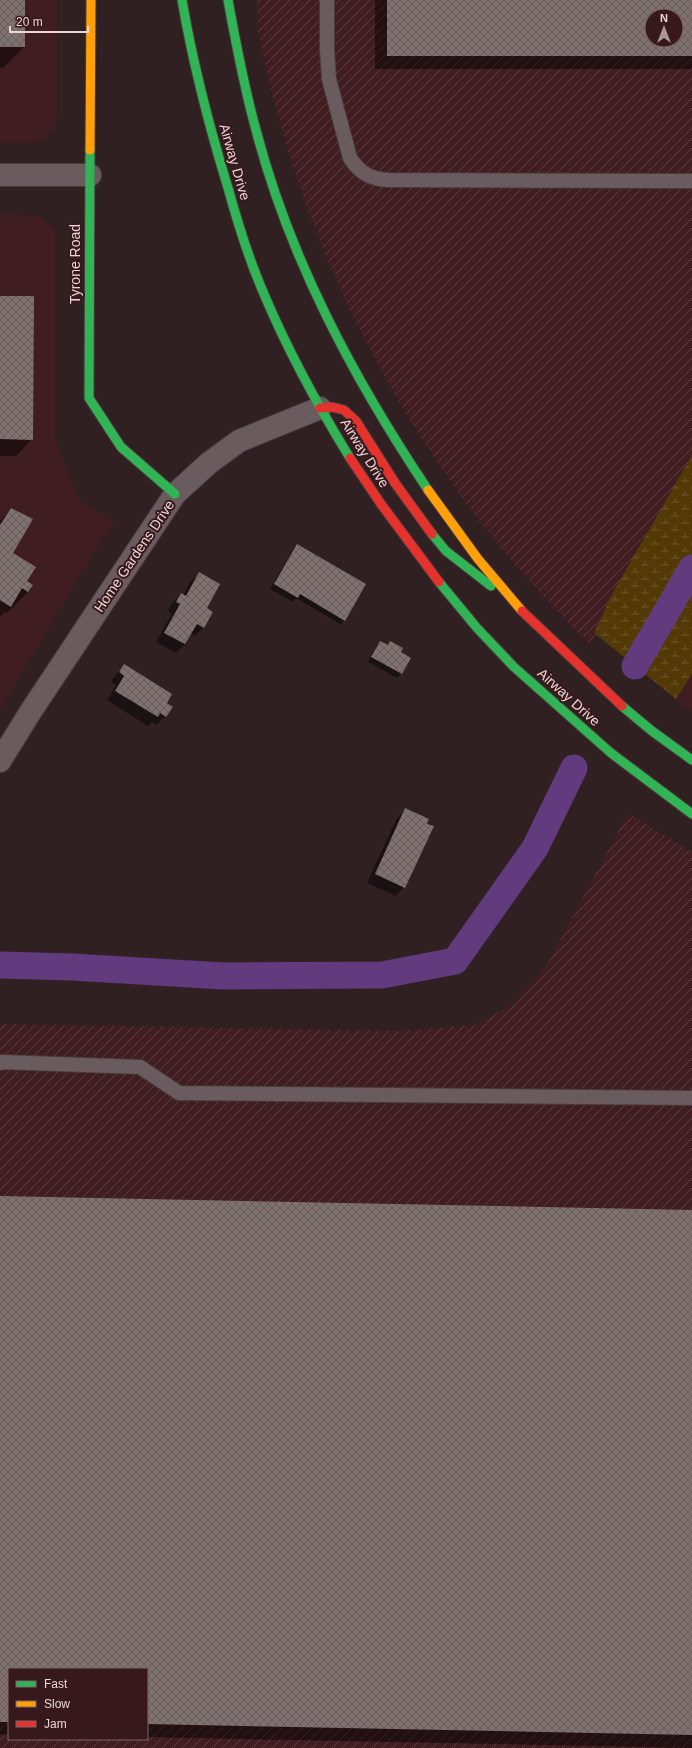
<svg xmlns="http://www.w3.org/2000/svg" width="692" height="1748" font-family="Arial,sans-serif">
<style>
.built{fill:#401d20}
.industrial{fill:url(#industrial-furrows);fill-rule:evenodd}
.wetland{fill:url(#wetland-marsh)}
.shadow{fill:#0007;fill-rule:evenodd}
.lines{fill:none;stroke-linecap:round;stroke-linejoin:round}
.canal{stroke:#613b7d;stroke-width:27}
.building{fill:url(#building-cross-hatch);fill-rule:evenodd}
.lane-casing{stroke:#493b3c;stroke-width:16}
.street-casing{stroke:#493b3c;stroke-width:24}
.fast-casing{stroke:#493b3c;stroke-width:11}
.slow-casing{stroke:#493b3c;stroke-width:11}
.jam-casing{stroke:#493b3c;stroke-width:11}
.lane{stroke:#6a5c5e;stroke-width:14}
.street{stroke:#6a5c5e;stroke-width:22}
.fast{stroke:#30b455;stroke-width:9}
.slow{stroke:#ff9f0a;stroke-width:9}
.jam{stroke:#e5322d;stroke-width:9}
.labels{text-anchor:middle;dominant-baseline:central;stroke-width:4;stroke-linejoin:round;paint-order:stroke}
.street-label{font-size:14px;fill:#ebd5d6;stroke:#37191c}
</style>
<defs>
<pattern id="industrial-furrows" width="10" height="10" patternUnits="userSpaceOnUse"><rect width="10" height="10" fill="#401d20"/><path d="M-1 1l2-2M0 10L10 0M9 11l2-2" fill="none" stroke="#5c3d40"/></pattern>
<pattern id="wetland-marsh" width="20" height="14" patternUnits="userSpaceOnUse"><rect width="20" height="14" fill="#533905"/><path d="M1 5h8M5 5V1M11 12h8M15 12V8" fill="none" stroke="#6c5529"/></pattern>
<pattern id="building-cross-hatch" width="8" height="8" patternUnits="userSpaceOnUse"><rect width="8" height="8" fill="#7f716f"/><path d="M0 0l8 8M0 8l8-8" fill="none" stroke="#685d5c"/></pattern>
</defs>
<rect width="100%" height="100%" fill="#302022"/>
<g class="built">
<path d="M 0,0 L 57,0 L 57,117 L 52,130 L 45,139 L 31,143 L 0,143 Z"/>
<path d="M 0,214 L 39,216 L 55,229 L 55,438 L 79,501 L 115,522 L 96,548 L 0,710 Z"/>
<path d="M 692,674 L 692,712 L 676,699 Z"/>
</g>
<g class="industrial">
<path d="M 257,0 L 692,0 L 692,493 L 615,602 L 590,645 L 542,595 L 505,553 L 470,509 L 438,463 L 406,414 L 377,363 L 349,309 L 325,254 L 305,202 L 287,148 L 271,89 L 258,31 ZM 652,16 L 676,16 L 676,40 L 652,40 Z"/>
<path d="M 628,813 L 692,852 L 692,1748 L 0,1748 L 0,1024 L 402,1031 L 474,1025 L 513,1004 L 546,966 ZM 9,1669 L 147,1669 L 147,1739 L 9,1739 Z"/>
</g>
<path class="wetland" d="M 692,455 L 692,674 L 676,699 L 594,633 L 612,594 Z"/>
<g class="shadow">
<path d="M 0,0 L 24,0 L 24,47 L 3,68 L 0,68 Z"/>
<path d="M 375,0 L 692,0 L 692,69 L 375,69 ZM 652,16 L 676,16 L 676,40 L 652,40 Z"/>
<path d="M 0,297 L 32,439 L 16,456 L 0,456 Z"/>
<path d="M 11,509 L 11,553 L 26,581 L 28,592 L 7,613 L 5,612 L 0,617 L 0,521 Z"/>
<path d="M 297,546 L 345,620 L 340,624 L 296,598 L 293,602 L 270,589 L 293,550 Z"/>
<path d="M 199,574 L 205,608 L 203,627 L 195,636 L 190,634 L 185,644 L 176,653 L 156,642 L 172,614 L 168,611 L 172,603 L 181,594 L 183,596 L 190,582 Z"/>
<path d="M 381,642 L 387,646 L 390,643 L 399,653 L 401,673 L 397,678 L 368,662 L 376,646 Z"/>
<path d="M 124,665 L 165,716 L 157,725 L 152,722 L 148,726 L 107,700 L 116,685 L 111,681 Z"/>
<path d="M 406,809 L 404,887 L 396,896 L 367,883 L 397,818 Z"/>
<path d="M 0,1197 L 692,1211 L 692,1748 L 147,1737 L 147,1669 L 9,1669 L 9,1735 L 0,1734 Z"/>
</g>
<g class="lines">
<g class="canal">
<path d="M 635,666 L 692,568"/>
<path d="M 0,965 L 72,967 L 224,976 L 382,975 L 455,961 L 535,848 L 574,768"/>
</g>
</g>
<g class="building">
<rect x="0" y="0" width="25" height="47"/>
<path d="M 387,0 L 692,0 L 692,56 L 387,56 ZM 652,16 L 676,16 L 676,40 L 652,40 Z"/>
<path d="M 0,296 L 34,296 L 33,440 L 0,439 Z"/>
<path d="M 11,508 L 33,519 L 13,553 L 36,567 L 27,581 L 33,585 L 28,592 L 22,588 L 11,607 L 0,600 L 0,525 Z"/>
<path d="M 297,544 L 366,584 L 345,621 L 300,594 L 298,598 L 274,584 Z"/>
<path d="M 199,572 L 220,584 L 207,608 L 213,612 L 204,628 L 197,624 L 185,644 L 164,633 L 180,604 L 176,602 L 181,593 L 186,596 Z"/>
<path d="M 380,641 L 388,645 L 390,641 L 403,648 L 401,652 L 411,658 L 402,674 L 371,657 Z"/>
<path d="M 124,664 L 172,694 L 167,703 L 173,707 L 166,717 L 160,713 L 158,717 L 115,691 L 124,676 L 119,672 Z"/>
<path d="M 405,808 L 429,819 L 427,824 L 434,826 L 405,888 L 375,874 Z"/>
<path d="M 0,1196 L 692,1210 L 692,1735 L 147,1724 L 147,1669 L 9,1669 L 9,1722 L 0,1722 Z"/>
</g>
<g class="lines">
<defs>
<g id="lane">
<path d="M 327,0 L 327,50 L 329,79 L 350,158 C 360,173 370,179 388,180 L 692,181"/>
<path d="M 0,1063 L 2,1062 L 140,1067 L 179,1093 L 692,1098"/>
</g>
<g id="street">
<path d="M 0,175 L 90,175"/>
<path d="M 0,761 L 31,711 L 175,494 L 209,463 L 239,441 L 320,408"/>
</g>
<g id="fast">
<path d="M 182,0 C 193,64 209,126 228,188 C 238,224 249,260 264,294 C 288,351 318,406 350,458"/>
<path d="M 228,0 C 236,44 244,87 256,130 C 290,260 354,379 428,490"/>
<path d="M 90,150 L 89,398 L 121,447 L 175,494"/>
<path d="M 432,534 L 446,551 L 491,586"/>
<path d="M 439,582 L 477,628 L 514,667 L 611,753 L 692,814"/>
<path d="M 622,706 L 652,731 L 692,760"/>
</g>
<g id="slow">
<path d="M 90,150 L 91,0"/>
<path d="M 428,490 L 478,559 L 522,611"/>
</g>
<g id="jam">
<path d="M 320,408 L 332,407 L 344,410 L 356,421 L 395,483 L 432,534"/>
<path d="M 350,458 L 381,504 L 439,582"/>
<path d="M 522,611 L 622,706"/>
</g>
</defs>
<use href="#lane" class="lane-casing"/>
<use href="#street" class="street-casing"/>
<use href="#fast" class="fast-casing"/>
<use href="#slow" class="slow-casing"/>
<use href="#jam" class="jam-casing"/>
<use href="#lane" class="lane"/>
<use href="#street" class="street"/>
<use href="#fast" class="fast"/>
<use href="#slow" class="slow"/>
<use href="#jam" class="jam"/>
</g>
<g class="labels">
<g class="street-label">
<text transform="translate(235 162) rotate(74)">Airway Drive</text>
<text transform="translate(75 264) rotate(-90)">Tyrone Road</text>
<text transform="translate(365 453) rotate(58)">Airway Drive</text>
<text transform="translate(134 556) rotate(-56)">Home Gardens Drive</text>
<text transform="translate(569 697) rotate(42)">Airway Drive</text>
</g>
</g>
<rect x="8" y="1668" width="140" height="72" fill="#37191c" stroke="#7f6466"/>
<rect x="16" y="1681" width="20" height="6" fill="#30b455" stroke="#7f6466"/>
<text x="44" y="1688" font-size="12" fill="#ebd5d6">Fast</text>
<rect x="16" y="1701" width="20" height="6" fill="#ff9f0a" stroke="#7f6466"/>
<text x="44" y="1708" font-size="12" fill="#ebd5d6">Slow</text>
<rect x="16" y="1721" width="20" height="6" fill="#e5322d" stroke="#7f6466"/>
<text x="44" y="1728" font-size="12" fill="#ebd5d6">Jam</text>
<g transform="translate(664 28)"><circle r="19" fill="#37191c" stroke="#7f6466"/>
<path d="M0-3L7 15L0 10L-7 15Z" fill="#aa9697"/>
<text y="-6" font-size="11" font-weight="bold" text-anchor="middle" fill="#ebd5d6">N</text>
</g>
<path d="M10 26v6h78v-6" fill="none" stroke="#ebd5d6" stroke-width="2"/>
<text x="16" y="26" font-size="12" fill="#ebd5d6" stroke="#37191c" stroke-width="3" paint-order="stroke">20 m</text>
</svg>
